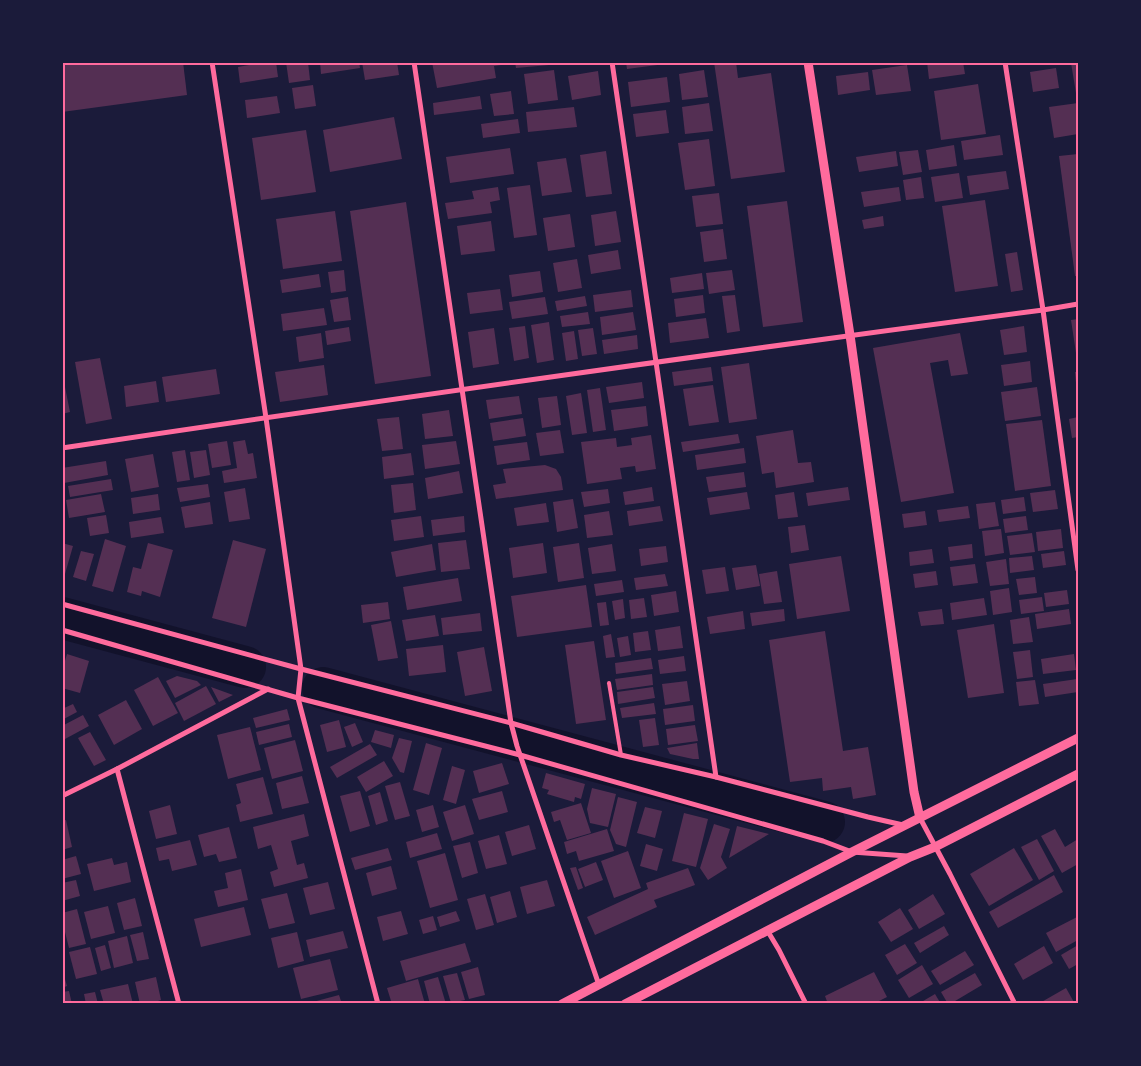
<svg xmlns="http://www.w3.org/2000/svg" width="1141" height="1066" font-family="Helvetica,sans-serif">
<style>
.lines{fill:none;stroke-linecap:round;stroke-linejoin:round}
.river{stroke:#12122b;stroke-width:42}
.building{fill:#542f53}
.service{stroke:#ff6b9d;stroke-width:4}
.minor{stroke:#ff6b9d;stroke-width:5}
.tertiary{stroke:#ff6b9d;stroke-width:9}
.neatline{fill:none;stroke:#ff6b9d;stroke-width:2}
</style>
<rect width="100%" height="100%" fill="#1b1b3a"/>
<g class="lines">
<g class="river">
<path d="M 62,618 L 245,667"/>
<path d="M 323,688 L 824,822"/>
</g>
</g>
<g class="building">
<path d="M 62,62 L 183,62 L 187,95 L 62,112 Z"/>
<path d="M 266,62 L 276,62 L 278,77 L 240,83 L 238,67 Z"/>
<path d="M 286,62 L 308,62 L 310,80 L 289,83 Z"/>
<path d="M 320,62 L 359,62 L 360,68 L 321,74 Z"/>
<path d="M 362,62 L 397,62 L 399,75 L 365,80 Z"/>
<path d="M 432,62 L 508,62 L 508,64 L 494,66 L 496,78 L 437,88 Z"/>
<path d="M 515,62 L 549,62 L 549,65 L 516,68 Z"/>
<path d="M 626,62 L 665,62 L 665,64 L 627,69 Z"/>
<path d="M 714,62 L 736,62 L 738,78 L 771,73 L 785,172 L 731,179 Z"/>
<path d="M 927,62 L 963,62 L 965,74 L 929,79 Z"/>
<path d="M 1078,62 L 1078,92 L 1076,93 L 1071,63 Z"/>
<path d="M 907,65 L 911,91 L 876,95 L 872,70 Z"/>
<path d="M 1056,68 L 1059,88 L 1033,92 L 1030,72 Z"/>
<path d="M 554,70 L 558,100 L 528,104 L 524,74 Z"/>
<path d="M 704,70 L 708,97 L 682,100 L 679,74 Z"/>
<path d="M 598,71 L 601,95 L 572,100 L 568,76 Z"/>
<path d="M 868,72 L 870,90 L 838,95 L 836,76 Z"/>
<path d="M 667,77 L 670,102 L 631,107 L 628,82 Z"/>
<path d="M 978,84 L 986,134 L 941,140 L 934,91 Z"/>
<path d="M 313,85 L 316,106 L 295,109 L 292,88 Z"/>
<path d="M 511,91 L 514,114 L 494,116 L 490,94 Z"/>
<path d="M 277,96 L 280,113 L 247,118 L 245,100 Z"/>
<path d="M 480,96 L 482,109 L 434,115 L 433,103 Z"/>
<path d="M 709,103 L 713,131 L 685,134 L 682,107 Z"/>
<path d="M 1078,103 L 1078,134 L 1054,138 L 1049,107 Z"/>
<path d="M 574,107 L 577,127 L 528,132 L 526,112 Z"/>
<path d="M 666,110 L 669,133 L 636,137 L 633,114 Z"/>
<path d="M 394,117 L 402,159 L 330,172 L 323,130 Z"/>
<path d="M 518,119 L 520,133 L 483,138 L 481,124 Z"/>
<path d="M 306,130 L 316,192 L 261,200 L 252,138 Z"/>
<path d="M 1000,135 L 1003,155 L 964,160 L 961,141 Z"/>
<path d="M 709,139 L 715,186 L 685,190 L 678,143 Z"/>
<path d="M 954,145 L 957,166 L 929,170 L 926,150 Z"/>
<path d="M 510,148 L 514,174 L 450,183 L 446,157 Z"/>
<path d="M 918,150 L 922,172 L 903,175 L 899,152 Z"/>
<path d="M 606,151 L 612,194 L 586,197 L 580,155 Z"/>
<path d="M 896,151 L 898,166 L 859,172 L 856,157 Z"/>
<path d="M 1078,154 L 1078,276 L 1075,276 L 1059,156 Z"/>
<path d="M 566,158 L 572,192 L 542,196 L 537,162 Z"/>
<path d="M 1006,171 L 1009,189 L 970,195 L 967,176 Z"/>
<path d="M 959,173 L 963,198 L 935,202 L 931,177 Z"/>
<path d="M 921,177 L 924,198 L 906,200 L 903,180 Z"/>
<path d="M 530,185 L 537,235 L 514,238 L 507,188 Z"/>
<path d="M 498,187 L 500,200 L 490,202 L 492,213 L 448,219 L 445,203 L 474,199 L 472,191 Z"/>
<path d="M 899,187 L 901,201 L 864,207 L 861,192 Z"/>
<path d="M 719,193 L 723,224 L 696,227 L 692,196 Z"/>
<path d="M 985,200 L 998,286 L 955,292 L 942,206 Z"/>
<path d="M 787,201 L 803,322 L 763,327 L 747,206 Z"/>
<path d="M 406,202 L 431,376 L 375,384 L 350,211 Z"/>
<path d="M 335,211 L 342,261 L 283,269 L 276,219 Z"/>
<path d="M 616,211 L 621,242 L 595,246 L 591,215 Z"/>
<path d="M 570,214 L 575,247 L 548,251 L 543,218 Z"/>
<path d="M 883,216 L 884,226 L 864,229 L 862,220 Z"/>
<path d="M 491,221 L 495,251 L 461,255 L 457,226 Z"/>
<path d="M 723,229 L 727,259 L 704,262 L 700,232 Z"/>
<path d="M 618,250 L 621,269 L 591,274 L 588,255 Z"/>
<path d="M 1017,252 L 1023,290 L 1011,292 L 1005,254 Z"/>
<path d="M 577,259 L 582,288 L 558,292 L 553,263 Z"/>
<path d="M 344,270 L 346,291 L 331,293 L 328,272 Z"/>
<path d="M 732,270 L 735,290 L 709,294 L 706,273 Z"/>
<path d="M 540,271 L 543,292 L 512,297 L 509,275 Z"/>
<path d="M 702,273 L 704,289 L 672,293 L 670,278 Z"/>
<path d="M 319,274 L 321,287 L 282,293 L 280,280 Z"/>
<path d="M 500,289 L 503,310 L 470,314 L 467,293 Z"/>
<path d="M 631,290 L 633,307 L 595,312 L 593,295 Z"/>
<path d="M 703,295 L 705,313 L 676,317 L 674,299 Z"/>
<path d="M 735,295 L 740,331 L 727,333 L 722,296 Z"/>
<path d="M 585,296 L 587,306 L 557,311 L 555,301 Z"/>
<path d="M 348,297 L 351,320 L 334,322 L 330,300 Z"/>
<path d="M 545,297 L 548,314 L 512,319 L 509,302 Z"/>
<path d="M 324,308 L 327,325 L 283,331 L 281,314 Z"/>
<path d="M 588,312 L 590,324 L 562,327 L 560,316 Z"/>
<path d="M 633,312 L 636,330 L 602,335 L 600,317 Z"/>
<path d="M 706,318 L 709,338 L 670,343 L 668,323 Z"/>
<path d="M 1078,319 L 1078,353 L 1076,353 L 1071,320 Z"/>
<path d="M 549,322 L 554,360 L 537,363 L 531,325 Z"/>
<path d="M 525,326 L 529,358 L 514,361 L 509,328 Z"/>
<path d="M 1024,326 L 1027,352 L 1004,355 L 1000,330 Z"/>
<path d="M 349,327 L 351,341 L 327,345 L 325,331 Z"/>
<path d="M 494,328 L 499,364 L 473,368 L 468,332 Z"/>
<path d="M 593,328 L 597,354 L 582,356 L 578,330 Z"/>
<path d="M 574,331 L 578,359 L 566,361 L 562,333 Z"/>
<path d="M 321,333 L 324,358 L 299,362 L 296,337 Z"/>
<path d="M 960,333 L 968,374 L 951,376 L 948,360 L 930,363 L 954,493 L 901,502 L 873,348 Z"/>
<path d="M 637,335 L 638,349 L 604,354 L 602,340 Z"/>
<path d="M 100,358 L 112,419 L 86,424 L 75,362 Z"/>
<path d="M 1030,361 L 1032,382 L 1004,386 L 1001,365 Z"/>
<path d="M 749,363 L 757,419 L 729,423 L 721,367 Z"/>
<path d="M 324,365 L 328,395 L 280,402 L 275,372 Z"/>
<path d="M 711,367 L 713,381 L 674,386 L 672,372 Z"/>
<path d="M 216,369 L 220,394 L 166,402 L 162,377 Z"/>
<path d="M 1075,372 L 1078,372 L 1078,394 L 1077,394 Z"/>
<path d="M 62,377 L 63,377 L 70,412 L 62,414 Z"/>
<path d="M 156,381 L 159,402 L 126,407 L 124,386 Z"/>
<path d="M 642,382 L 644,398 L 609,403 L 606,387 Z"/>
<path d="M 713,385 L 719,422 L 689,426 L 683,389 Z"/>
<path d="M 1037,387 L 1041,416 L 1005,421 L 1001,392 Z"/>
<path d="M 600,388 L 606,430 L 593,432 L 587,390 Z"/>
<path d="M 581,393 L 587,433 L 572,435 L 566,396 Z"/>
<path d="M 519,396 L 522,414 L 489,419 L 486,400 Z"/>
<path d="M 557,396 L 561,425 L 542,428 L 538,398 Z"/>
<path d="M 646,406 L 648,426 L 614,431 L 611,410 Z"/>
<path d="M 449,410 L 453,436 L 425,439 L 422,414 Z"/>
<path d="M 399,417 L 403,449 L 382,451 L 377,419 Z"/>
<path d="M 1078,417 L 1078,437 L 1072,438 L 1069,419 Z"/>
<path d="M 523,418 L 526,436 L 493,441 L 490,423 Z"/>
<path d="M 1042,420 L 1051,486 L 1015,491 L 1006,424 Z"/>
<path d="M 560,430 L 564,453 L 540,456 L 536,433 Z"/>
<path d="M 793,430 L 798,463 L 811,462 L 814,482 L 776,488 L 774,472 L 762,474 L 756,436 Z"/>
<path d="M 738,434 L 740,443 L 683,452 L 681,442 Z"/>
<path d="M 651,435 L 656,469 L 636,472 L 635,466 L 620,468 L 622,479 L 587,484 L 581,442 L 616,438 L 617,447 L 632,445 L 631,438 Z"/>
<path d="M 245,440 L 248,454 L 253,453 L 257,478 L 224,483 L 222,471 L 237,468 L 233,442 Z"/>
<path d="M 227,441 L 231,465 L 212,468 L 208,444 Z"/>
<path d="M 456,441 L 460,464 L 425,469 L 422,445 Z"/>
<path d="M 527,442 L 530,460 L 497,465 L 494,446 Z"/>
<path d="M 744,448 L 746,463 L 697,470 L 695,455 Z"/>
<path d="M 185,450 L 190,480 L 177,482 L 172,452 Z"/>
<path d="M 206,450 L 210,475 L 194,478 L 190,452 Z"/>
<path d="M 411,453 L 414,475 L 384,479 L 382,457 Z"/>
<path d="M 153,454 L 159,487 L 131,492 L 125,459 Z"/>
<path d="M 106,461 L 108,475 L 64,483 L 62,468 Z"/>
<path d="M 545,465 L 556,469 L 561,477 L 563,490 L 496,499 L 493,485 L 506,483 L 503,469 Z"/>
<path d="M 459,471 L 463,493 L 428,499 L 425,478 Z"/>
<path d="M 744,472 L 746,487 L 709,492 L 706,477 Z"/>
<path d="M 111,479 L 113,490 L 70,497 L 68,486 Z"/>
<path d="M 413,483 L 416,510 L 394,513 L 391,485 Z"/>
<path d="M 208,484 L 210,497 L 180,502 L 177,488 Z"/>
<path d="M 652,487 L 654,501 L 625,505 L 623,492 Z"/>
<path d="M 848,487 L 850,500 L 808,506 L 806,493 Z"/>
<path d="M 245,488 L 250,519 L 229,522 L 224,492 Z"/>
<path d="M 608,489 L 610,503 L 584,507 L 581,492 Z"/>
<path d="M 1055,490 L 1058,509 L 1033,512 L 1030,493 Z"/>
<path d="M 747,492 L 750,509 L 710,515 L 707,498 Z"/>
<path d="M 794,492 L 798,517 L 778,519 L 775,495 Z"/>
<path d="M 101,494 L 105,512 L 69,518 L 66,500 Z"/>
<path d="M 158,494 L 160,510 L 133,514 L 131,498 Z"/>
<path d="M 1024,497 L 1026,511 L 1003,514 L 1001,500 Z"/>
<path d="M 573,499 L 578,528 L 557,532 L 553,502 Z"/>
<path d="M 210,502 L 213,524 L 185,528 L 181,507 Z"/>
<path d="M 995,502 L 999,526 L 979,529 L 976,504 Z"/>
<path d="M 546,503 L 549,522 L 517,526 L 514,508 Z"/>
<path d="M 660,506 L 663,521 L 629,526 L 627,511 Z"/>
<path d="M 968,506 L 970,518 L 939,522 L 937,510 Z"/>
<path d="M 609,511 L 613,535 L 587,538 L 584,515 Z"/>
<path d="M 925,511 L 927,525 L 904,528 L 902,514 Z"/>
<path d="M 106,515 L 109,533 L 90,536 L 87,518 Z"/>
<path d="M 421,516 L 424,537 L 394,541 L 391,520 Z"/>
<path d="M 464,516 L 465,532 L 433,536 L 431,520 Z"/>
<path d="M 1026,516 L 1028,530 L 1005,533 L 1003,519 Z"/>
<path d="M 161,517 L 164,533 L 131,538 L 129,522 Z"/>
<path d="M 805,525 L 809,550 L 791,553 L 788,527 Z"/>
<path d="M 1001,529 L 1004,553 L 985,556 L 982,531 Z"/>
<path d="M 1061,529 L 1063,548 L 1038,551 L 1036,532 Z"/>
<path d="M 1032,533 L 1035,552 L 1010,555 L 1007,536 Z"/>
<path d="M 105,539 L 126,546 L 113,592 L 92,586 Z"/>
<path d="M 233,540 L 266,549 L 246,627 L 212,618 Z"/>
<path d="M 466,540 L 470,569 L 441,572 L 438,543 Z"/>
<path d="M 62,543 L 73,546 L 63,581 L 62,581 Z"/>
<path d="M 148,543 L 173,550 L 160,597 L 142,591 L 141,596 L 127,592 L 133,567 L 141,569 Z"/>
<path d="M 543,543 L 547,573 L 513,578 L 509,548 Z"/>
<path d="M 579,543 L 584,578 L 558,582 L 553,547 Z"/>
<path d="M 432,544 L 436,570 L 396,577 L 391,552 Z"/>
<path d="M 612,544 L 616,571 L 592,574 L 588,548 Z"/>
<path d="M 972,544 L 973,558 L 950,561 L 948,547 Z"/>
<path d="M 666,546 L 668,562 L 641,566 L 639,549 Z"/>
<path d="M 932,549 L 934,563 L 910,566 L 909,552 Z"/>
<path d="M 81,551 L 94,554 L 86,581 L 73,577 Z"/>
<path d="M 1064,551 L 1066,565 L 1043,568 L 1041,554 Z"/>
<path d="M 841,556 L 850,611 L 797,619 L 789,564 Z"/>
<path d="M 1032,556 L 1034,570 L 1010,573 L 1009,558 Z"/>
<path d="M 1006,559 L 1009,584 L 990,586 L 986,562 Z"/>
<path d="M 975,564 L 978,583 L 953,586 L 950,567 Z"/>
<path d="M 756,565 L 760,586 L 736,590 L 732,568 Z"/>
<path d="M 725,567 L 729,591 L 706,594 L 702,570 Z"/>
<path d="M 777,571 L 782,602 L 764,604 L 759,574 Z"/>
<path d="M 936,571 L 938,585 L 915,588 L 913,574 Z"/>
<path d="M 665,574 L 668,586 L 636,590 L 634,578 Z"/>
<path d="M 1035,577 L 1037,593 L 1019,595 L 1016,579 Z"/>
<path d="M 458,578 L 462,601 L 407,610 L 403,587 Z"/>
<path d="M 622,580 L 624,592 L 596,596 L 594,584 Z"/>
<path d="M 586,585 L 592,627 L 517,637 L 511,596 Z"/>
<path d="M 1009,588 L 1012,612 L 993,615 L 990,591 Z"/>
<path d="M 1067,590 L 1069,604 L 1046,607 L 1044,593 Z"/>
<path d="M 676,591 L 679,612 L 654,616 L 651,595 Z"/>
<path d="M 1042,597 L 1044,611 L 1021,614 L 1019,600 Z"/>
<path d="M 644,598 L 647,617 L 631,619 L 629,600 Z"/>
<path d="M 984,598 L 987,615 L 952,620 L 950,603 Z"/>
<path d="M 623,599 L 625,618 L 615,620 L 612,601 Z"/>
<path d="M 388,602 L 390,619 L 363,623 L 361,605 Z"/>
<path d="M 606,602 L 609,625 L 600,626 L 597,603 Z"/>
<path d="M 784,609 L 785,621 L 752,626 L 750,613 Z"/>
<path d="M 942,609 L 944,624 L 921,626 L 918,612 Z"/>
<path d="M 1069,609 L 1071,624 L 1037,629 L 1035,614 Z"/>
<path d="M 743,611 L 745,629 L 710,634 L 707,617 Z"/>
<path d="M 480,613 L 482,631 L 443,635 L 441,618 Z"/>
<path d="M 435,615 L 439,636 L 406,641 L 402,620 Z"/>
<path d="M 1029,617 L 1033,642 L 1013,644 L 1010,620 Z"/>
<path d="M 391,621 L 398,658 L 378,661 L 371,625 Z"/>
<path d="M 994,624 L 1004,693 L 968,698 L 957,630 Z"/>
<path d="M 680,626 L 683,648 L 658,651 L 655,630 Z"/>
<path d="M 648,631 L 651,650 L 635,652 L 633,633 Z"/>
<path d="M 825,631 L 843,751 L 868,747 L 876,795 L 853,799 L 851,787 L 823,791 L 822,778 L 790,782 L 769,640 Z"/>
<path d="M 611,634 L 615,657 L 606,658 L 603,636 Z"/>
<path d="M 628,636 L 631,655 L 620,657 L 617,638 Z"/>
<path d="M 594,641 L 606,720 L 576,724 L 565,645 Z"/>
<path d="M 443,645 L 446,672 L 409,676 L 406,649 Z"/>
<path d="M 484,647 L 492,691 L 465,696 L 457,652 Z"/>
<path d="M 1030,650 L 1033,677 L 1017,679 L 1013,652 Z"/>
<path d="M 67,654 L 89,661 L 80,693 L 62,688 L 62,671 Z"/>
<path d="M 1074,654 L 1076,670 L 1043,674 L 1041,659 Z"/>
<path d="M 684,656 L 686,671 L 660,674 L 658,660 Z"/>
<path d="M 651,658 L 653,669 L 616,674 L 615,663 Z"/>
<path d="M 652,674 L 653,685 L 617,690 L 615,679 Z"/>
<path d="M 177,676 L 197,681 L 201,685 L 175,698 L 166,681 Z"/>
<path d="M 158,677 L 178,713 L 153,726 L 134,690 Z"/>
<path d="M 1077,679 L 1078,692 L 1045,697 L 1043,684 Z"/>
<path d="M 1035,680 L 1039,704 L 1019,706 L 1016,682 Z"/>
<path d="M 687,681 L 690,701 L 665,705 L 662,684 Z"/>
<path d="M 206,686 L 216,704 L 184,721 L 175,703 Z"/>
<path d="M 211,687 L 233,695 L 219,702 Z"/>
<path d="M 653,687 L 655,698 L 618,704 L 617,692 Z"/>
<path d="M 126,700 L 142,729 L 114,745 L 98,715 Z"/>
<path d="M 654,703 L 656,714 L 622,718 L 620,708 Z"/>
<path d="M 73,704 L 77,712 L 62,720 L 62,709 Z"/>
<path d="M 693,705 L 695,721 L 665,725 L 663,709 Z"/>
<path d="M 287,709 L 290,720 L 256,728 L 253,718 Z"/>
<path d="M 83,715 L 89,726 L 65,739 L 62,735 L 62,726 Z"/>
<path d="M 655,718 L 659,745 L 643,747 L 639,720 Z"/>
<path d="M 339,720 L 346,747 L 327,752 L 320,725 Z"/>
<path d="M 355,723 L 363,742 L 352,747 L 344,727 Z"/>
<path d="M 289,724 L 292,737 L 259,745 L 256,732 Z"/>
<path d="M 695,725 L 698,741 L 668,745 L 666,729 Z"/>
<path d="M 250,727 L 261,770 L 228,779 L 217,735 Z"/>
<path d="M 375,730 L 394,735 L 391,748 L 371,742 Z"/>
<path d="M 90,732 L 106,760 L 94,766 L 78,738 Z"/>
<path d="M 399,738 L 412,741 L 404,773 L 400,772 L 392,758 Z"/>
<path d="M 295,740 L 303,771 L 272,779 L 264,748 Z"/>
<path d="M 426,743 L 442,748 L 429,795 L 413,790 Z"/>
<path d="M 697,743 L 699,759 L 693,759 L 670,754 L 667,748 Z"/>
<path d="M 370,744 L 377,755 L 337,778 L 330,767 Z"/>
<path d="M 384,761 L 393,776 L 366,792 L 357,777 Z"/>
<path d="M 502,763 L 509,784 L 479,793 L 473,771 Z"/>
<path d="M 452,766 L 465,770 L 456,804 L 443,800 Z"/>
<path d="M 546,773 L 585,784 L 581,799 L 575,797 L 574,802 L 547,794 L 549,790 L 542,788 Z"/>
<path d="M 302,776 L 309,803 L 282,809 L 276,783 Z"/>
<path d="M 263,777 L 273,814 L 240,822 L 236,805 L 241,803 L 236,784 Z"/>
<path d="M 400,782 L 410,816 L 395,820 L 385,786 Z"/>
<path d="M 592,788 L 616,794 L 608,827 L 590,823 L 587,809 Z"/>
<path d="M 360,791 L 370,826 L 350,832 L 340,796 Z"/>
<path d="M 502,791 L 508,812 L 479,820 L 472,799 Z"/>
<path d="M 380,792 L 388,821 L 376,825 L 368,796 Z"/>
<path d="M 618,797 L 637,802 L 626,847 L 616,844 L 610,830 Z"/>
<path d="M 581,803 L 591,833 L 567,840 L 560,820 L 554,822 L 551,812 Z"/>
<path d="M 170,805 L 177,834 L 156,839 L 149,811 Z"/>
<path d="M 433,805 L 439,827 L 422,832 L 416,810 Z"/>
<path d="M 465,805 L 474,834 L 452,841 L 443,812 Z"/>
<path d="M 645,807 L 662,811 L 655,838 L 637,833 Z"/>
<path d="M 684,813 L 708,819 L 696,867 L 672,861 Z"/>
<path d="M 304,814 L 309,836 L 291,841 L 297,865 L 304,863 L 308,878 L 274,887 L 270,872 L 278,869 L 271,845 L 258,849 L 253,827 Z"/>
<path d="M 66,820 L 72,847 L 62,850 L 62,821 Z"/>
<path d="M 714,824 L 730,829 L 721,857 L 727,868 L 708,880 L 700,868 Z"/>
<path d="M 529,825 L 536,849 L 512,856 L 505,832 Z"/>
<path d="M 737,826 L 769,834 L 729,858 Z"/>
<path d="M 229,827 L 237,858 L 219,862 L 216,854 L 204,857 L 198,835 Z"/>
<path d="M 607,829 L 614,851 L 579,861 L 576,851 L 567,854 L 564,842 Z"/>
<path d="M 1055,829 L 1065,847 L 1078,839 L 1078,864 L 1062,873 L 1041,836 Z"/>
<path d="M 437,833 L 442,849 L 410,858 L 406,842 Z"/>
<path d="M 499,835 L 507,864 L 486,869 L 478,841 Z"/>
<path d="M 1037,839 L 1054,871 L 1039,880 L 1021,847 Z"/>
<path d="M 190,840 L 197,865 L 172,871 L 169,859 L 159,861 L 156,848 Z"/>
<path d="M 470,842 L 478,873 L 462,878 L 453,846 Z"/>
<path d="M 646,844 L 663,849 L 657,871 L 640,866 Z"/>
<path d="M 388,848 L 392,860 L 355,870 L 351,858 Z"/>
<path d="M 1014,848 L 1033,880 L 989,906 L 970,874 Z"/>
<path d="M 628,851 L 641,888 L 614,898 L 601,861 Z"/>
<path d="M 445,853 L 458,900 L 430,908 L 417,861 Z"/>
<path d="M 76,856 L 81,874 L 62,879 L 62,860 Z"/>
<path d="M 112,858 L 114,865 L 127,862 L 131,882 L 94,891 L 87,864 Z"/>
<path d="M 596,862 L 603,880 L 585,887 L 578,869 Z"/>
<path d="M 391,866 L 397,889 L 372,896 L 366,873 Z"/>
<path d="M 576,867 L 583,888 L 578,890 L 570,868 Z"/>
<path d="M 688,868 L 695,885 L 654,900 L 657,907 L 595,935 L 587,917 L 648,889 L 646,883 Z"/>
<path d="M 241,869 L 248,900 L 218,907 L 214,891 L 228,888 L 225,873 Z"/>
<path d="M 1054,875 L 1063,892 L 998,928 L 989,912 Z"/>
<path d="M 76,880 L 80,896 L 62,901 L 62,883 Z"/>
<path d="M 547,880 L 555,906 L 527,914 L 520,887 Z"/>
<path d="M 328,882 L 335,909 L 310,915 L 303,888 Z"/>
<path d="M 510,891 L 517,917 L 497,923 L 490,897 Z"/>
<path d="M 287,893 L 295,923 L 269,929 L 261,899 Z"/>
<path d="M 485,894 L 494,925 L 476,930 L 467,899 Z"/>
<path d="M 933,894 L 945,914 L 919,929 L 908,910 Z"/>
<path d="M 135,898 L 142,926 L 124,930 L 117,903 Z"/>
<path d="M 108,906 L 115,933 L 91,939 L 84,912 Z"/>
<path d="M 244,907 L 251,935 L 201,947 L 194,919 Z"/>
<path d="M 900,908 L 913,929 L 891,942 L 878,922 Z"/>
<path d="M 77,909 L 86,944 L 69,948 L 62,920 L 62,913 Z"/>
<path d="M 401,911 L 408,934 L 383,941 L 377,917 Z"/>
<path d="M 456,911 L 460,921 L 440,927 L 437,917 Z"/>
<path d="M 433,916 L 437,930 L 423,934 L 419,920 Z"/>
<path d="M 1077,917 L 1078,919 L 1078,940 L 1056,952 L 1046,933 Z"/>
<path d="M 944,926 L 949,935 L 920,953 L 914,943 Z"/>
<path d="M 343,931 L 348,948 L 310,957 L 306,940 Z"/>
<path d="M 143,932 L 149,959 L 137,961 L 130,935 Z"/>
<path d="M 297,932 L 304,961 L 278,968 L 271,938 Z"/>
<path d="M 127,936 L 133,963 L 114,968 L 108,941 Z"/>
<path d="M 465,943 L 471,962 L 406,981 L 400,961 Z"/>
<path d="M 905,944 L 917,963 L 897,975 L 885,955 Z"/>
<path d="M 105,945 L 111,968 L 101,971 L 95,948 Z"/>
<path d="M 1078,945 L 1078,964 L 1069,969 L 1061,955 Z"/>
<path d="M 1044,946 L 1053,963 L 1023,980 L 1014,964 Z"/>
<path d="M 90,947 L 97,974 L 76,979 L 69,952 Z"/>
<path d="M 965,951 L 974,965 L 940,985 L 931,971 Z"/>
<path d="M 330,959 L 338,990 L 301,999 L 293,968 Z"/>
<path d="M 922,965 L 933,984 L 909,998 L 898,980 Z"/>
<path d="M 478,967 L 485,995 L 469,999 L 461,972 Z"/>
<path d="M 62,969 L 67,986 L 62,988 Z"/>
<path d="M 874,972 L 887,997 L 873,1004 L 828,1004 L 825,996 Z"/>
<path d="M 457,973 L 465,1000 L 451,1003 L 443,976 Z"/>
<path d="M 975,973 L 982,985 L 950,1004 L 948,1004 L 941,992 Z"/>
<path d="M 156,977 L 161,1000 L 149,1004 L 140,1004 L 135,982 Z"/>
<path d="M 438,977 L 446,1004 L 430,1004 L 424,981 Z"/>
<path d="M 418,979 L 425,1004 L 392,1004 L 387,988 Z"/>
<path d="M 128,984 L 133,1004 L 104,1004 L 100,990 Z"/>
<path d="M 1066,988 L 1075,1004 L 1038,1004 Z"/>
<path d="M 69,991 L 72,1004 L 62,1004 L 62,992 Z"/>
<path d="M 95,992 L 98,1004 L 86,1004 L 84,994 Z"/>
<path d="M 935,994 L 941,1004 L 918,1004 Z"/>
<path d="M 339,995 L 342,1004 L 309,1004 L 309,1003 Z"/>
</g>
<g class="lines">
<path class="service" d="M 609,683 L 621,755"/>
<g class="minor">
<path d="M 212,62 L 266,418 L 301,669 L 298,698 L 378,1004"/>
<path d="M 414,62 L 511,723 L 517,746 L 599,985"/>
<path d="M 612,62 L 656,362 L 716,777"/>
<path d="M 1005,62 L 1043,310 L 1078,570"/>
<path d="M 62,448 C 389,399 715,353 1043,310 L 1078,304"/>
<path d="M 62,604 L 301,669 L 511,723 L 621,755 L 716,777 L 868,817 L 903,825"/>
<path d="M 62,630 L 298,698 L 520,755 L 823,841 L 852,852 L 907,856"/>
<path d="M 117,769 L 179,1004"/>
<path d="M 62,796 L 117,769 L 268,689"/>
<path d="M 920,818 L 950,874 L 1015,1004"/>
<path d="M 767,930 L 779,950 L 806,1004"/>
</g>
<g class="tertiary">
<path d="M 808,62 L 850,335 L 914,792 L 920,818"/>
<path d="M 562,1004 L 852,852 L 1078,738"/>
<path d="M 625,1004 L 910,857 L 935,847 L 1078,774"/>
</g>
</g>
<rect width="1141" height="1066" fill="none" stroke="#1b1b3a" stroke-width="128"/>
<rect x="64" y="64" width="1013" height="938" class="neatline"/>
</svg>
